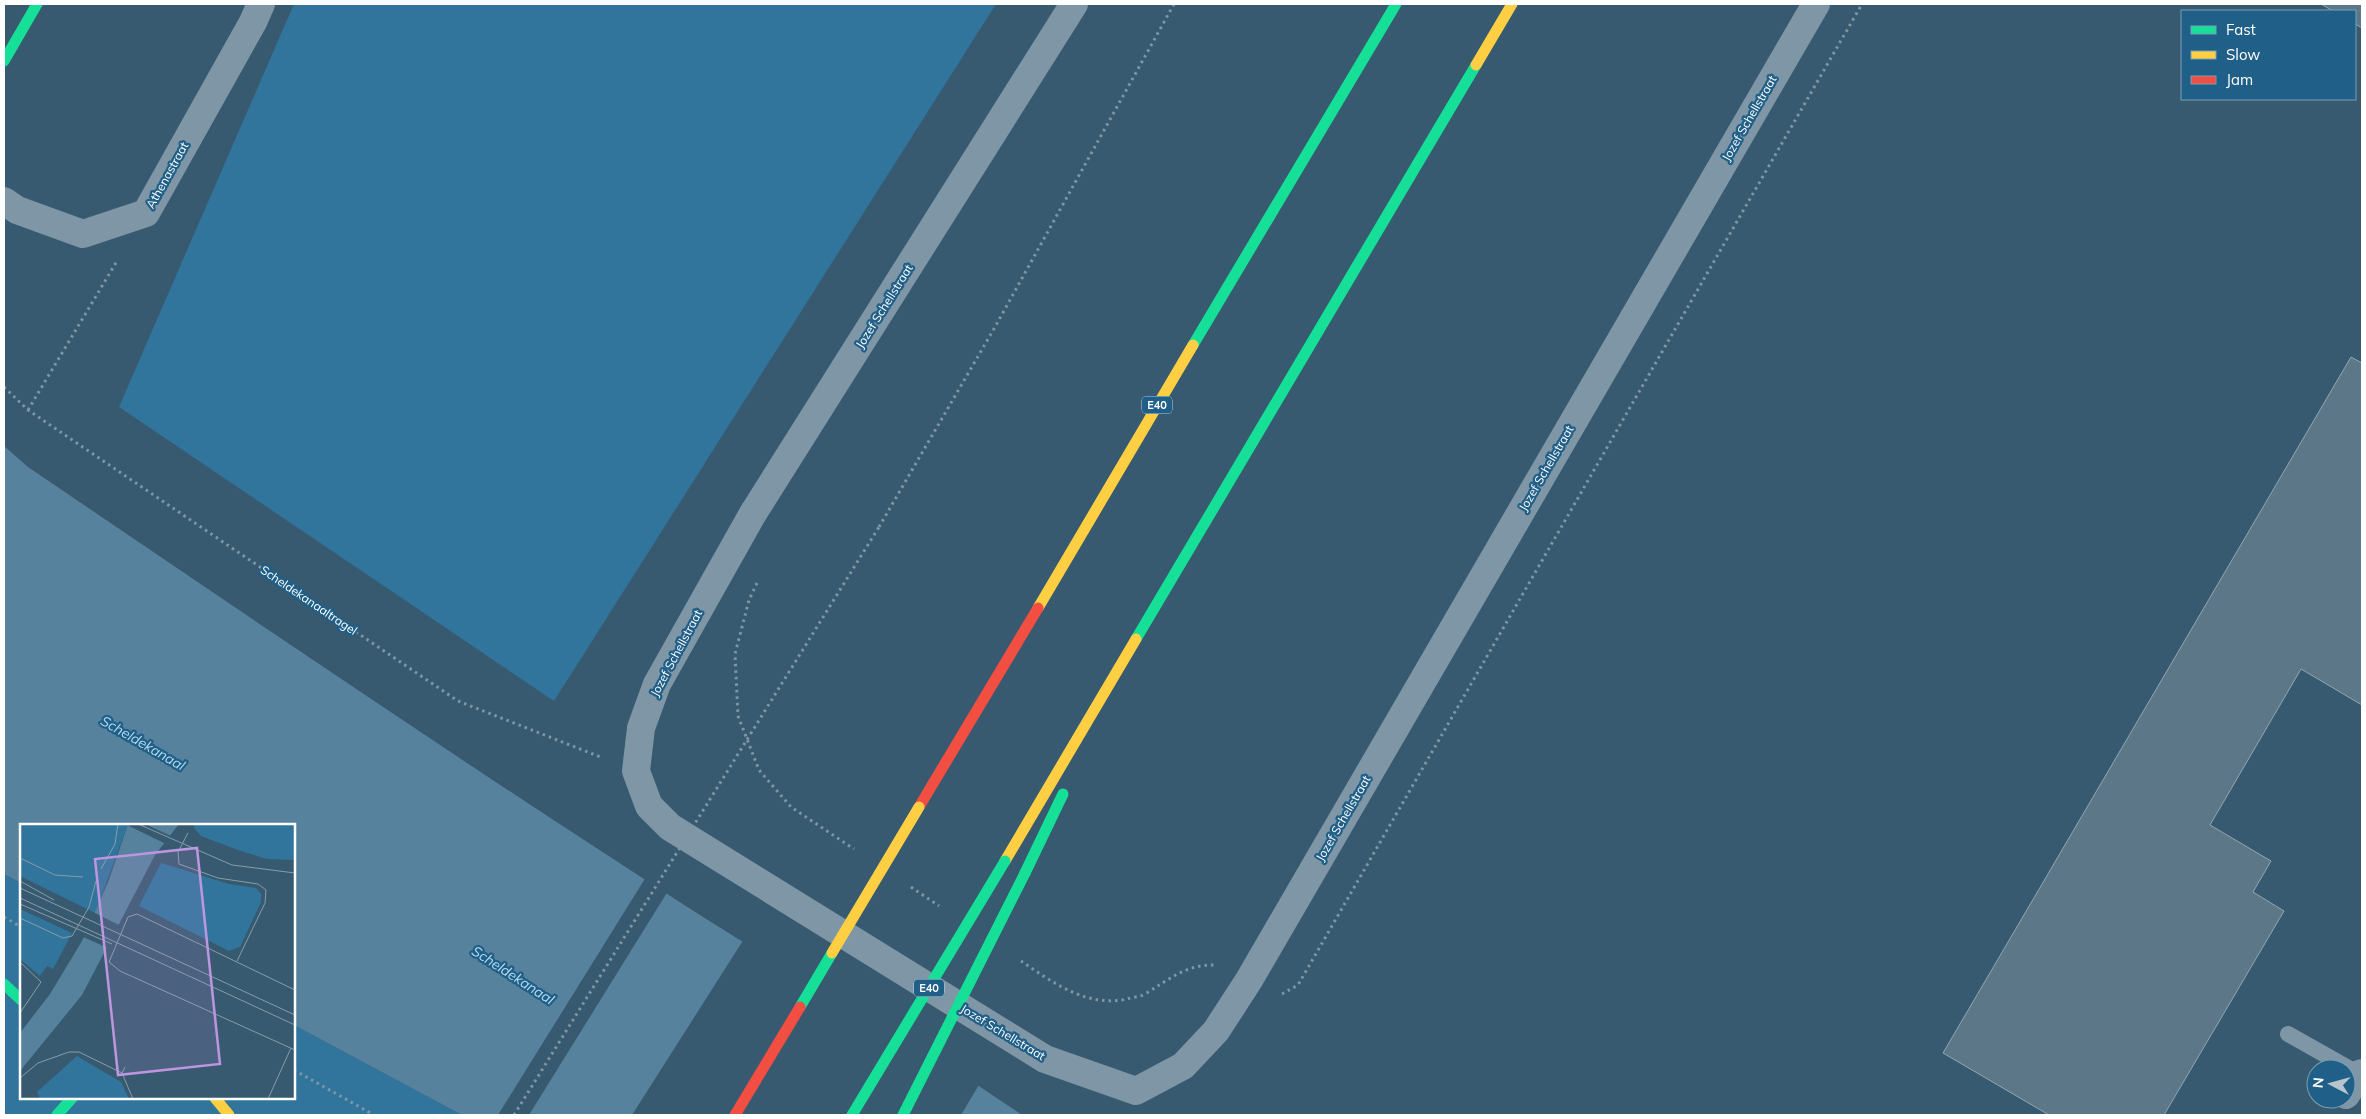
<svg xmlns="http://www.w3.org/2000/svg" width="2366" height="1119" font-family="Mulish,sans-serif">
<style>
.green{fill:#31759c}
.water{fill:#56829d}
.pier{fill:#375a70}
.building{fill:#5c7787;stroke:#92a6b3}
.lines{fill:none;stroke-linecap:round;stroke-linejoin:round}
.path{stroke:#7e96a5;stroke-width:3;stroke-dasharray:2.5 4;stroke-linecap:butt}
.lane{stroke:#7e96a5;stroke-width:16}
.street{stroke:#7e96a5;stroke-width:28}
.fast{stroke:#16e098;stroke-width:11}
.slow{stroke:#ffcf43;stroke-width:11}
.jam{stroke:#f24e42;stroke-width:11}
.path-bridge{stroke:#7e96a5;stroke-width:3;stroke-dasharray:2.5 4;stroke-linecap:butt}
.fast-bridge{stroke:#16e098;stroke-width:11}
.slow-bridge{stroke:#ffcf43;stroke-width:11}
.labels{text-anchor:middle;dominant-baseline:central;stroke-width:4.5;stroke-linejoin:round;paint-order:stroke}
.shield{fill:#205f87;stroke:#bccfdb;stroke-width:1}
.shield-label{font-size:11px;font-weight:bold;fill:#fff}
.street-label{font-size:12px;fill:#fff;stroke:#205f87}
.water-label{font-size:14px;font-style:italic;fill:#b5dcf1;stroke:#205f87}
.inset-road{fill:none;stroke:#879ca9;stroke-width:1}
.view{fill:#bd96df;fill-opacity:0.15;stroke:#bd96df;stroke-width:2.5}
.inset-edge{fill:none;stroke:#fff;stroke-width:2.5}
</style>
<rect width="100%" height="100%" fill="#375a70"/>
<g class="green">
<path d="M 294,4 L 996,4 L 554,701 L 119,407 Z"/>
<path d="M 4,874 L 21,883 L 21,1098 L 294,1098 L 294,1025 L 462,1115 L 4,1115 Z"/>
</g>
<path class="water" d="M 4,446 L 28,467 C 252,619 475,771 703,917 C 809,984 919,1044 1022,1115 L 462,1115 L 294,1025 L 294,825 L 21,825 L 21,883 L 4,874 Z"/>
<g class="pier">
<path d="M 646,877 L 668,891 L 529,1115 L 498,1115 Z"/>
<path d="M 744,939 L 980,1083 L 961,1115 L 632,1115 Z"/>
</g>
<g class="building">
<path d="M 2321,4 L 2362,4 L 2362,28 L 2355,24 L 2355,11 L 2333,11 Z"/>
<path d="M 2351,357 L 2362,363 L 2362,705 L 2301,669 L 2210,825 L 2271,861 L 2253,892 L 2284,911 L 2164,1115 L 2049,1115 L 1943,1053 Z"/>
</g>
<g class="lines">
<g class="path">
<path d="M 4,387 L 28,410 L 458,701 L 603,758"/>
<path d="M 28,410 L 117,261"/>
<path d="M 879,527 L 995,327 L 1174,4"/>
<path d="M 757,583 L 749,600 L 735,654 L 738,716 L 759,770 L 791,807 L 854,849"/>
<path d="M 911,887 L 939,906"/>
<path d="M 4,917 L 21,927"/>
<path d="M 1021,961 C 1052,982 1087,1008 1127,999 C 1133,997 1140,997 1145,994 C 1170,979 1186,964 1216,965"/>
<path d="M 1282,994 L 1298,985 L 1862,4"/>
<path d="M 294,1070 L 374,1115"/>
</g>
<path class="lane" d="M 2288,1034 L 2359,1074"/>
<g class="street">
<path d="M 1074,4 L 752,515 L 657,684 L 641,728 L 636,771 L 649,806 L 670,827 L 1045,1059 L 1136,1091 L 1183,1066 L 1216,1031 L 1249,980 L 1816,4"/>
<path d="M 4,201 L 17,210 L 83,234 L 146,213 L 253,22 L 261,4"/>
<path d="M 2346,1095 L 2359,1074 L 2362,1073"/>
</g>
<g class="fast">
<path d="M 4,61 L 37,4"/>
<path d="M 1193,345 L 1396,4"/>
<path d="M 1136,639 L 1476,65"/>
<path d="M 1025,873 L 1063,794"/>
<path d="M 4,984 L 21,1000"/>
<path d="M 800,1007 L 832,953"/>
<path d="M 57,1115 L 72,1098"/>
</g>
<g class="slow">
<path d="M 1476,65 L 1512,4"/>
<path d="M 1038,608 L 1193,345"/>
<path d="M 1005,861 L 1136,639"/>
<path d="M 215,1098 L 229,1115"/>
</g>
<g class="jam">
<path d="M 919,807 L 1038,608"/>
<path d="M 735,1115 L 800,1007"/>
</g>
<path class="path-bridge" d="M 514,1115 L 879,527"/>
<g class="fast-bridge">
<path d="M 852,1115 L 1005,861"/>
<path d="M 903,1115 L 1025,873"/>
</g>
<path class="slow-bridge" d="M 832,953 L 919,807"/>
</g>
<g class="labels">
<g class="shield">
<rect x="1142" y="396.5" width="30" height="17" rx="4"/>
<rect x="914" y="979.5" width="30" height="17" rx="4"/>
</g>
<g class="shield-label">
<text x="1157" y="405">E40</text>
<text x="929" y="988">E40</text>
</g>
<g class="street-label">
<text transform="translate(1749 118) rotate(-60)">Jozef Schellstraat</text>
<text transform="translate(167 175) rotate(-61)">Athenastraat</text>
<text transform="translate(884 306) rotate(-58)">Jozef Schellstraat</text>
<text transform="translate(1546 468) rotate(-60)">Jozef Schellstraat</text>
<text transform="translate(309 600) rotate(34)">Scheldekanaaltragel</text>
<text transform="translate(676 653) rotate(-62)">Jozef Schellstraat</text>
<text transform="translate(1343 818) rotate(-60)">Jozef Schellstraat</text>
<text transform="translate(1003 1032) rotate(31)">Jozef Schellstraat</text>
</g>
<g class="water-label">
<text transform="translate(143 743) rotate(30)">Scheldekanaal</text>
<text transform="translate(513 975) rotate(33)">Scheldekanaal</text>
</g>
</g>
<g transform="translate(20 824)">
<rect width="275" height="275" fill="#375a70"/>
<path d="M 0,0 L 108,0 L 75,89 L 0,52 ZM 175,0 L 275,0 L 275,36 L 247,35 L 221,27 L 181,12 L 174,4 ZM 141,39 L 209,60 L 236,64 L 241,70 L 241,78 L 220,123 L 209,127 L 119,82 ZM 0,85 L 52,109 L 33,145 L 27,142 L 20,152 L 0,135 ZM 57,232 L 101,258 L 109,275 L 20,275 L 17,268 Z" fill="#31759c"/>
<path d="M 108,0 L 159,0 L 135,31 L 62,171 L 0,247 L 0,209 L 30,170 L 62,117 L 89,56 Z" fill="#56829d"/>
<path d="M 105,0 L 125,0 L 151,12 L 146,20 ZM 73,88 L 101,102 L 90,125 L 61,112 Z" fill="#375a70"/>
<path class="inset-road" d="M 118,0 L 212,41 L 275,49M 168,9 L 158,28 L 159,40 L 198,54 L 238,60 L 246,66 L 245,79 L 217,137M 0,34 L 35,51 L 63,53M 81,45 L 95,20 L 98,0M 0,57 L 34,76M 0,64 L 275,191M 0,74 L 275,201M 0,80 L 92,120M 0,94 L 43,114 L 52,112 L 69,83 L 76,57M 0,138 L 21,158 L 0,189M 275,166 L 117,90 L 108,93 L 89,138 L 100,147 L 275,226M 105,243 L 102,249 L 113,275M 0,254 L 18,239 L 49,228 L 59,228 L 102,249M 248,275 L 271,224"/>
<path class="view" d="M 177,24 L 200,240 L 98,251 L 75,35 Z"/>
<rect width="275" height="275" class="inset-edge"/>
</g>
<rect width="2366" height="1119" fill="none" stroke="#ffffff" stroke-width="10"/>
<rect x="2181" y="10" width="175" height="90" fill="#205f87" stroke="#799fb7"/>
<rect x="2191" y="26" width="25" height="8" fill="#16e098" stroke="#799fb7"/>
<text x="2226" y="35" font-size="15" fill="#ffffff">Fast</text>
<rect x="2191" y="51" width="25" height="8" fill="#ffcf43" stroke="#799fb7"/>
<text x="2226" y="60" font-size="15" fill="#ffffff">Slow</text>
<rect x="2191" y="76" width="25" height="8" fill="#f24e42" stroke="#799fb7"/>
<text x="2226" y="85" font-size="15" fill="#ffffff">Jam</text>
<g transform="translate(2331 1084) rotate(276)"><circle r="24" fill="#205f87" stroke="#799fb7"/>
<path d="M0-4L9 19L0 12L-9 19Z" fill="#b9c5cd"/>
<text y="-8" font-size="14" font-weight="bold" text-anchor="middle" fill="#ffffff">N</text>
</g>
</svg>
